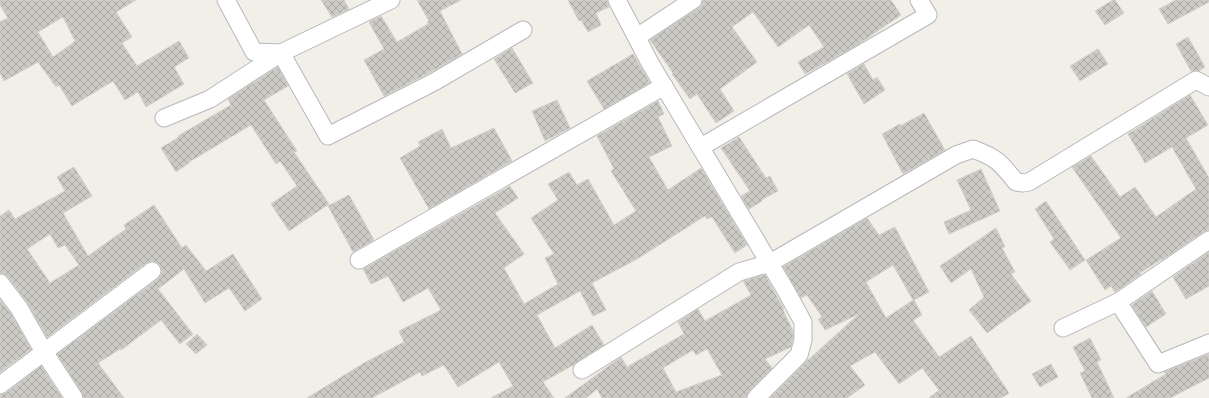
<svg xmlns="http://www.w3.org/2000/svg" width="1209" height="398" font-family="'Fira Sans Condensed',sans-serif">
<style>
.building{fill:url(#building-cross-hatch);stroke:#d6d1c6;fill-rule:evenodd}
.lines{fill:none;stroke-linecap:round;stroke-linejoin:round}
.minor-casing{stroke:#b5b8bc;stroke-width:19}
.minor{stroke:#fff;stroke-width:17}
</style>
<defs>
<pattern id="building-cross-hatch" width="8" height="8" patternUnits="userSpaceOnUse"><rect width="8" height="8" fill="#cccac5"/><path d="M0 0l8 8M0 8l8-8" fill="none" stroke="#a9a8a4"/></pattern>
</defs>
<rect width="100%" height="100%" fill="#f1efe8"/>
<g class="building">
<path d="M 0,0 L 136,0 L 116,12 L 132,37 L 122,43 L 137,66 L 179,41 L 189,58 L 174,67 L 184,84 L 146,107 L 138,92 L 125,100 L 113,81 L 72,106 L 59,85 L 56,87 L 38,62 L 4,81 L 0,73 L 0,22 L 8,18 L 0,5 ZM 63,17 L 75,41 L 73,42 L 73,43 L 53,57 L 38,32 Z"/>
<path d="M 321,0 L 344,0 L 349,9 L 332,17 Z"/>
<path d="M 417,0 L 461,0 L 440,11 L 462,54 L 429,73 L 384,96 L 364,60 L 384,49 L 369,22 L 381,16 L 397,42 L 428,24 L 427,22 L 429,21 Z"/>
<path d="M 568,0 L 607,0 L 609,7 L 596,13 L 601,25 L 588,32 L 581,20 L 579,21 Z"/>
<path d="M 703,0 L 891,0 L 901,15 L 854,47 L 805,74 L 798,62 L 824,47 L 809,25 L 778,47 L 753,12 L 732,27 L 757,62 L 720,89 L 734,111 L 716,123 L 697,94 L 690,99 L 672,74 L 673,73 L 650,40 L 699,8 L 702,5 Z"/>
<path d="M 1113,0 L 1115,0 L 1124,13 L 1105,25 L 1095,11 Z"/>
<path d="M 1176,0 L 1209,0 L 1209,2 L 1168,24 L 1159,9 Z"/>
<path d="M 1188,37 L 1205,67 L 1199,71 L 1191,71 L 1176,44 Z"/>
<path d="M 512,48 L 533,83 L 515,93 L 494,59 Z"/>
<path d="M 1098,49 L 1108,64 L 1080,81 L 1070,66 Z"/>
<path d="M 633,54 L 650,83 L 604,109 L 587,81 Z"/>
<path d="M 864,64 L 873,80 L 877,77 L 885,90 L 864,104 L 847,74 Z"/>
<path d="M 278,67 L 288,86 L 264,100 L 297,151 L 294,152 L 329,204 L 289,231 L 271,204 L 297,186 L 280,161 L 276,164 L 251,125 L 189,162 L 189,163 L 176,172 L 161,148 L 179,137 L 178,136 L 231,105 L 228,99 Z"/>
<path d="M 1190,95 L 1208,125 L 1186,138 L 1209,178 L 1209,230 L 1203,232 L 1162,260 L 1162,259 L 1140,273 L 1141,274 L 1115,292 L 1111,286 L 1105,290 L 1086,260 L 1121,238 L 1072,167 L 1091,156 L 1120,197 L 1135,187 L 1156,217 L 1196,189 L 1172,147 L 1145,163 L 1128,134 Z"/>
<path d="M 557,100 L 570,128 L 545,141 L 532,111 Z"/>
<path d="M 658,101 L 664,114 L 658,117 L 672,146 L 649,157 L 668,190 L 701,168 L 747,245 L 735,253 L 712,217 L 707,219 L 705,216 L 637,259 L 592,283 L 606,310 L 593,316 L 580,291 L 537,315 L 555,348 L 592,325 L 604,345 L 575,364 L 543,382 L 554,398 L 491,398 L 513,386 L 499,362 L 458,387 L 444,365 L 422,376 L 420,372 L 372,398 L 307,398 L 364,363 L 404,342 L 399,331 L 441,310 L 428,288 L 403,302 L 388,276 L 371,284 L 363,269 L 510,186 L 518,198 L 495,213 L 524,254 L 504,268 L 524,304 L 558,284 L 545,258 L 554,254 L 531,218 L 558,200 L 548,184 L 569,172 L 577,185 L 588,179 L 614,225 L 636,211 L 611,171 L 614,169 L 597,136 Z"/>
<path d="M 924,113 L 945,150 L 903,174 L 882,134 L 900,124 L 900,126 Z"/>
<path d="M 494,128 L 512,161 L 429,209 L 400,158 L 420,146 L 418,142 L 442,129 L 451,148 Z"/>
<path d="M 739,137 L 766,178 L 770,176 L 778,191 L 761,200 L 762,201 L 749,209 L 741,196 L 750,191 L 721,148 Z"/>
<path d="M 74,167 L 92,196 L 63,213 L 88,256 L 126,229 L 124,225 L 154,205 L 182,248 L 186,245 L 206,271 L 233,254 L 262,299 L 245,311 L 229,288 L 205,303 L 184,269 L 158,289 L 193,334 L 180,344 L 161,320 L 121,350 L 120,349 L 98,363 L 124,398 L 84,398 L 82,393 L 57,354 L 158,279 L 161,275 L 162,270 L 160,265 L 156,262 L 151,261 L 146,263 L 47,337 L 27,302 L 8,277 L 4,274 L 0,273 L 0,216 L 9,210 L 15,219 L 65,191 L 57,177 ZM 50,234 L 58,248 L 65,245 L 79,265 L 50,283 L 27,249 Z"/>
<path d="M 981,169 L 1000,211 L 949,234 L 944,222 L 971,210 L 957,180 Z"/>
<path d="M 349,195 L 374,240 L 353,252 L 328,206 Z"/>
<path d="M 1046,201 L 1085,260 L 1070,270 L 1050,242 L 1054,239 L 1035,209 Z"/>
<path d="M 867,218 L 879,235 L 895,227 L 929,292 L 914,300 L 922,315 L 913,320 L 939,357 L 971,336 L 1009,393 L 1001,398 L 929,398 L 939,390 L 922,368 L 899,384 L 875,352 L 850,366 L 865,385 L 847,398 L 770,398 L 807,361 L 859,314 L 825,330 L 818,319 L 822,317 L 807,295 L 801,298 L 783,267 ZM 893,265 L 913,300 L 886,318 L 866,282 Z"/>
<path d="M 996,228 L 1005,247 L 1002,248 L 1015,272 L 1011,274 L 1031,301 L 987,333 L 969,310 L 984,297 L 971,269 L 951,283 L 940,266 Z"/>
<path d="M 1209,252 L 1209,286 L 1186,299 L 1173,277 Z"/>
<path d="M 765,275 L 784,309 L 783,310 L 793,331 L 793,339 L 791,347 L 765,359 L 772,368 L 749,391 L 746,398 L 602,398 L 597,389 L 586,398 L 565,398 L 621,357 L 627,367 L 684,334 L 678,322 L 698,309 L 705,321 L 751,295 L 743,281 ZM 707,349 L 722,375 L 676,392 L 663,368 L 693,350 L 696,355 Z"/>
<path d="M 1152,291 L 1166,314 L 1146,327 L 1132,305 Z"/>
<path d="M 0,300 L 11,314 L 31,349 L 0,372 Z"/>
<path d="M 197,334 L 207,345 L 196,354 L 186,344 Z"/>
<path d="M 1090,338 L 1101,360 L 1097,362 L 1114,398 L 1092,398 L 1080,373 L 1085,371 L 1073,347 Z"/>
<path d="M 1209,354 L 1209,378 L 1170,398 L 1126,398 L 1166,374 L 1164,372 Z"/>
<path d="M 1051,364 L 1058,377 L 1040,387 L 1032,374 Z"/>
<path d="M 41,366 L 62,398 L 0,398 L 0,395 L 6,393 Z"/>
</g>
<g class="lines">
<defs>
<g id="minor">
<path d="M 226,0 L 254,52 L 281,53 L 328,136 L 434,82 L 523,30"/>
<path d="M 617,0 L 650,63 L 785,289 L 803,322 L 803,340 L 799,355 L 756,398"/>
<path d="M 637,37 L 693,0"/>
<path d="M 164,118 L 210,99 L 281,53 L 391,0"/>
<path d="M 701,147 L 928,15 L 919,0"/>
<path d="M 359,260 L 664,86"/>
<path d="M 0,283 L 19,308 L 44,352 L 74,398"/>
<path d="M 1118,302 L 1209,240"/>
<path d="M 1063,328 L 1118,302 L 1158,364 L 1209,343"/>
<path d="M 582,370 L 739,272 L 770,263 L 956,155 L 973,149 C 997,158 1000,162 1016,182 L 1023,183 L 1029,182 L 1196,80 L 1209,87"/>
<path d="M 0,385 L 152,271"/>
</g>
</defs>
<use href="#minor" class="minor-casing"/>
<use href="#minor" class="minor"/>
</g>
</svg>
